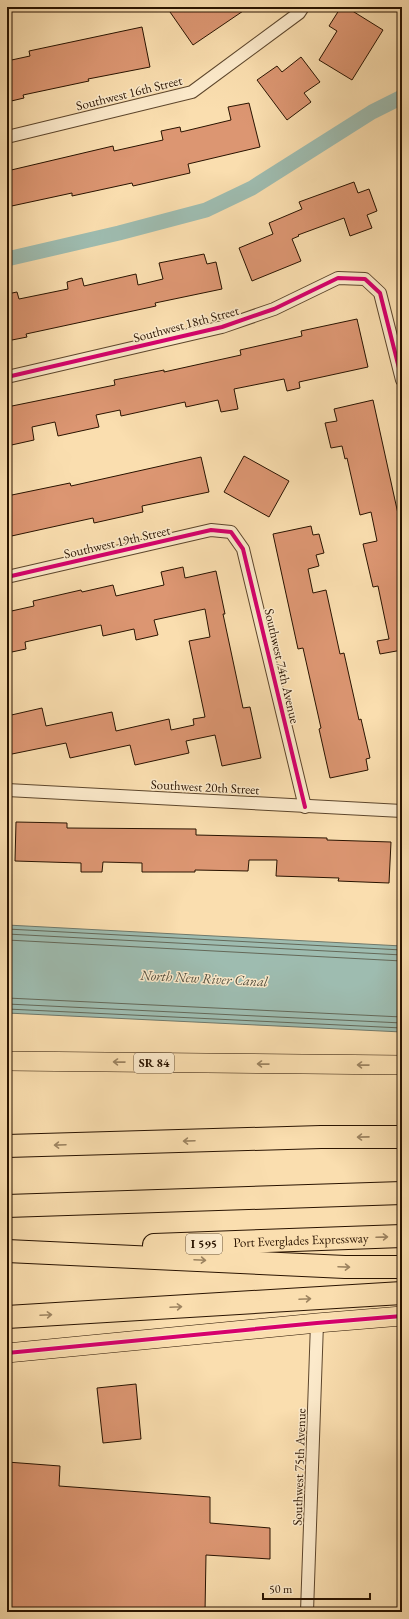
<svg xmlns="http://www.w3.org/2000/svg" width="409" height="1619" font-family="'EB Garamond',serif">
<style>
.water{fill:#9ebcb0;stroke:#6f786a}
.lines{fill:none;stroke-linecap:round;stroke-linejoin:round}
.shore{stroke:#646858;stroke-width:1}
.canal{stroke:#9ebcb0;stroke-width:15}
.building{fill:#dc9672;stroke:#291300}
.street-casing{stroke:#5d462c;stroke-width:14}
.primary-casing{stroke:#291300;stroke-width:20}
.highway-casing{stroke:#291300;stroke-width:24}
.street{stroke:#fceacb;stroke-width:12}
.primary{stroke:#fadeaf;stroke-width:19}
.highway{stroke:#fadeaf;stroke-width:22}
.cycleway-casing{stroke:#fceacb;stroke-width:6}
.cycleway{stroke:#d6006c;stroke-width:4}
.oneway{stroke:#9c8360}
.labels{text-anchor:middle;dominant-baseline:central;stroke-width:3;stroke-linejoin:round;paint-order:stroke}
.shield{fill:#fceacb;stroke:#68543d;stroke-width:1}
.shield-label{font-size:12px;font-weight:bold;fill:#291300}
.street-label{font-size:13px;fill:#291300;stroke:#fceacb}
.water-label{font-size:14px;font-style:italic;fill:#524e3e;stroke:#fceacb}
</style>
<rect width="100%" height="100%" fill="#fadeaf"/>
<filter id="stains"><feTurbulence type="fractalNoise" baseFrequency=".005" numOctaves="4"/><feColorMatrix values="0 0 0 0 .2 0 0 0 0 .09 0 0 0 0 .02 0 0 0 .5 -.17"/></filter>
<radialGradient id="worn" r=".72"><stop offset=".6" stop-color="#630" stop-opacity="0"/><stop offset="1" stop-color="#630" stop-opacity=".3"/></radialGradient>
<path class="water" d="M 7,925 L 402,946 L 402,1032 L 7,1013 Z"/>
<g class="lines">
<g class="shore">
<path d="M 7,929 L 402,950"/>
<path d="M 7,934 L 402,955"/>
<path d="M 7,940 L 402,961"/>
<path d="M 7,998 L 402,1017"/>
<path d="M 7,1004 L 402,1023"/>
<path d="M 7,1009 L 402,1028"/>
</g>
<path class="canal" d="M 7,259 L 119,233 L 206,210 L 252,188 L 372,112 L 402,97"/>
</g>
<g class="building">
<path d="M 177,7 L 249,7 L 193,45 L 170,12 Z"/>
<path d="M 341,7 L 346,7 L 383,30 L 352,80 L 319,60 L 337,31 L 329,26 Z"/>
<path d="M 142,27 L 150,67 L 88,79 L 89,81 L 23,95 L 24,98 L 7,102 L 7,61 L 30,56 L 29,51 Z"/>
<path d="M 301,57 L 320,82 L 304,93 L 311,102 L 287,120 L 257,80 L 277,66 L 282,72 Z"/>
<path d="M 249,103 L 260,147 L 188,164 L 190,173 L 133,186 L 132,183 L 72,196 L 72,193 L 7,207 L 7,171 L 113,146 L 114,151 L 163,140 L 161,131 L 180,127 L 181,132 L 231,120 L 228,107 Z"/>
<path d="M 354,182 L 358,193 L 369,189 L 377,211 L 367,215 L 372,228 L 350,236 L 344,218 L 298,235 L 299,236 L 292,239 L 301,261 L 252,281 L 239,248 L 273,234 L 269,223 L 302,209 L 299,202 Z"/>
<path d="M 204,254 L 207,264 L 216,262 L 222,289 L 155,303 L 156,306 L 26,334 L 27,337 L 7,341 L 7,294 L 17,292 L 19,299 L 68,289 L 67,282 L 82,278 L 84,286 L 136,274 L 138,285 L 163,279 L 159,263 Z"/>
<path d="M 357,319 L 368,367 L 299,382 L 300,388 L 287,391 L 284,379 L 234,389 L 238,409 L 221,412 L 218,400 L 186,407 L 185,402 L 121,416 L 120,410 L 96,415 L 99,427 L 58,436 L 55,422 L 32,427 L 34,440 L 7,446 L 7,407 L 115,385 L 114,380 L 164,370 L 164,372 L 241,355 L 240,350 L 302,336 L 301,331 Z"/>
<path d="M 373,400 L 402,532 L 402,650 L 380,654 L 377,641 L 389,639 L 378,586 L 373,587 L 363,544 L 377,541 L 371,512 L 360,515 L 347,458 L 345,459 L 342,446 L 331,448 L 325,423 L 337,421 L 334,409 Z"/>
<path d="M 244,456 L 289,481 L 269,517 L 224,492 Z"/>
<path d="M 201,457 L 209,492 L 142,506 L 143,512 L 94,523 L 93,518 L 7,537 L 7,496 L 70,483 L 71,486 Z"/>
<path d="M 311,526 L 313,535 L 319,534 L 324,553 L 316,555 L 319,566 L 308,569 L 313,593 L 326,590 L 340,654 L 344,653 L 359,720 L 361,719 L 370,758 L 366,759 L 368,770 L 330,778 L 319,729 L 321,728 L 303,648 L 298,649 L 273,534 Z"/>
<path d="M 183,567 L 185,578 L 216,571 L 225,614 L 223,614 L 243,708 L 250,707 L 261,758 L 222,766 L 215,735 L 186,741 L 189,753 L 135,765 L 130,745 L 70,758 L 66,743 L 7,755 L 7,716 L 42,708 L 46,726 L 112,712 L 116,731 L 169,719 L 171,730 L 194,725 L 193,719 L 205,717 L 189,641 L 210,637 L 205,609 L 154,620 L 158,635 L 136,640 L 134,629 L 103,636 L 101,625 L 25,642 L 26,649 L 7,653 L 7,612 L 34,606 L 33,601 L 81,590 L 82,592 L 113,585 L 116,596 L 164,585 L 161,572 Z"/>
<path d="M 16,822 L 67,823 L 67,828 L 196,829 L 196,835 L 327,838 L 327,840 L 391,842 L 389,883 L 338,881 L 339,878 L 276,876 L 277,860 L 249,860 L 248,871 L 195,870 L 195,872 L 142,872 L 142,863 L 103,862 L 102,872 L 81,872 L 81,863 L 15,861 Z"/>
<path d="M 136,1384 L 141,1439 L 103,1443 L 97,1388 Z"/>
<path d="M 7,1462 L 60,1466 L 59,1486 L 210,1497 L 210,1523 L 270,1528 L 270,1559 L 206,1555 L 205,1612 L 7,1612 Z"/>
</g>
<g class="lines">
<defs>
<g id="street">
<path d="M 7,137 L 192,92 L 299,13 L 303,7"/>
<path d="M 7,377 L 222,327 L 274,309 L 338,278 L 365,279 L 380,293 L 402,380"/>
<path d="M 7,577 L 211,530 L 231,532 L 243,549 L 305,807"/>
<path d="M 7,790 L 402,811"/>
<path d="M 307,1612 L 317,1323"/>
</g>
<g id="primary">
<path d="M 7,1061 L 402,1065"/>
<path d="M 7,1353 L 317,1323 L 402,1316"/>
</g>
<g id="highway">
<path d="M 7,1146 L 321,1137 L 402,1137"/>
<path d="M 7,1206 L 402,1193"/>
<path id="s1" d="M 154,1245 L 402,1236"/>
<path d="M 7,1251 L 345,1267 L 402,1267"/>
<path d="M 7,1317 L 402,1293"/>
</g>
</defs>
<use href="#street" class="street-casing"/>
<use href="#primary" class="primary-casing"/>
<use href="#highway" class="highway-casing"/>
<use href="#street" class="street"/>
<use href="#primary" class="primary"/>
<use href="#highway" class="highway"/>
<defs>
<g id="cycleway">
<path d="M 7,377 L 222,327 L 274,309 L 338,278 L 365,279 L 380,293 L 402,380"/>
<path d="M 7,577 L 211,530 L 231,532 L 243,549 L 305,807"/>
<path d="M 7,1353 L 317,1323 L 402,1316"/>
</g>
</defs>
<use href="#cycleway" class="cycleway-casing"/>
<use href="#cycleway" class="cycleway"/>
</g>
<defs><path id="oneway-shaft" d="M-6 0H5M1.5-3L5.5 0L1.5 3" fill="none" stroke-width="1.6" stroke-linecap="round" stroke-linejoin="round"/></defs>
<g class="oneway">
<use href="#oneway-shaft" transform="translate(119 1062) rotate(-179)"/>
<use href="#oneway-shaft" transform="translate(263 1064) rotate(-179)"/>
<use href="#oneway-shaft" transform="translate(363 1065) rotate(-179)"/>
<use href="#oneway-shaft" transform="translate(363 1137) rotate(179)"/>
<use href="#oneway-shaft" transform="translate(189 1141) rotate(178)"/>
<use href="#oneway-shaft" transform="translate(60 1145) rotate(178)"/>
<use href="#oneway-shaft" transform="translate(382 1237) rotate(-2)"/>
<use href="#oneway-shaft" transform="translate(200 1260) rotate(3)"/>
<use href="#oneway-shaft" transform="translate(344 1267) rotate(2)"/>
<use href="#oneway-shaft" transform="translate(305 1299) rotate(-3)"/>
<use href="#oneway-shaft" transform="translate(176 1307) rotate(-3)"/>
<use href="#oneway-shaft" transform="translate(46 1315) rotate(-3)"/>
</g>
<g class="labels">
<g class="shield">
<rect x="134" y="1053" width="40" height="20" rx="3"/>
<rect x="186" y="1234" width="36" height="20" rx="3"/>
</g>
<g class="shield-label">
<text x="154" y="1063">SR 84</text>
<text x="204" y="1244">I 595</text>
</g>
<g class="street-label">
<text transform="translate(129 93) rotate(-14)">Southwest 16th Street</text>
<text transform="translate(186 324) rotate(-15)">Southwest 18th Street</text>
<text transform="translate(117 542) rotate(-13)">Southwest 19th Street</text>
<text transform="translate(282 666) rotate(77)">Southwest 74th Avenue</text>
<text transform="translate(205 787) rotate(3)">Southwest 20th Street</text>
<text stroke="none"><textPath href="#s1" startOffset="147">Port Everglades Expressway</textPath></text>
<text transform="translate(299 1467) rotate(-88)">Southwest 75th Avenue</text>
</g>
<g class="water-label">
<text transform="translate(204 978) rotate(3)">North New River Canal</text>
</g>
</g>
<rect width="409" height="1619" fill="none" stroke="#fadeaf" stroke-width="24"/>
<rect x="8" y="8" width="393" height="1603" fill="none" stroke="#291300" stroke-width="2"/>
<rect x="12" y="12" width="385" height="1595" fill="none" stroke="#291300"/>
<path d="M263 1593v6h107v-6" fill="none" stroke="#291300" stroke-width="2"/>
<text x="269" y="1593" font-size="12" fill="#291300" stroke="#fceacb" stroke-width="3" paint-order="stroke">50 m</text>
<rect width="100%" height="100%" filter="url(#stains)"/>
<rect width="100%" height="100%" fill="url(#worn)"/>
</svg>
